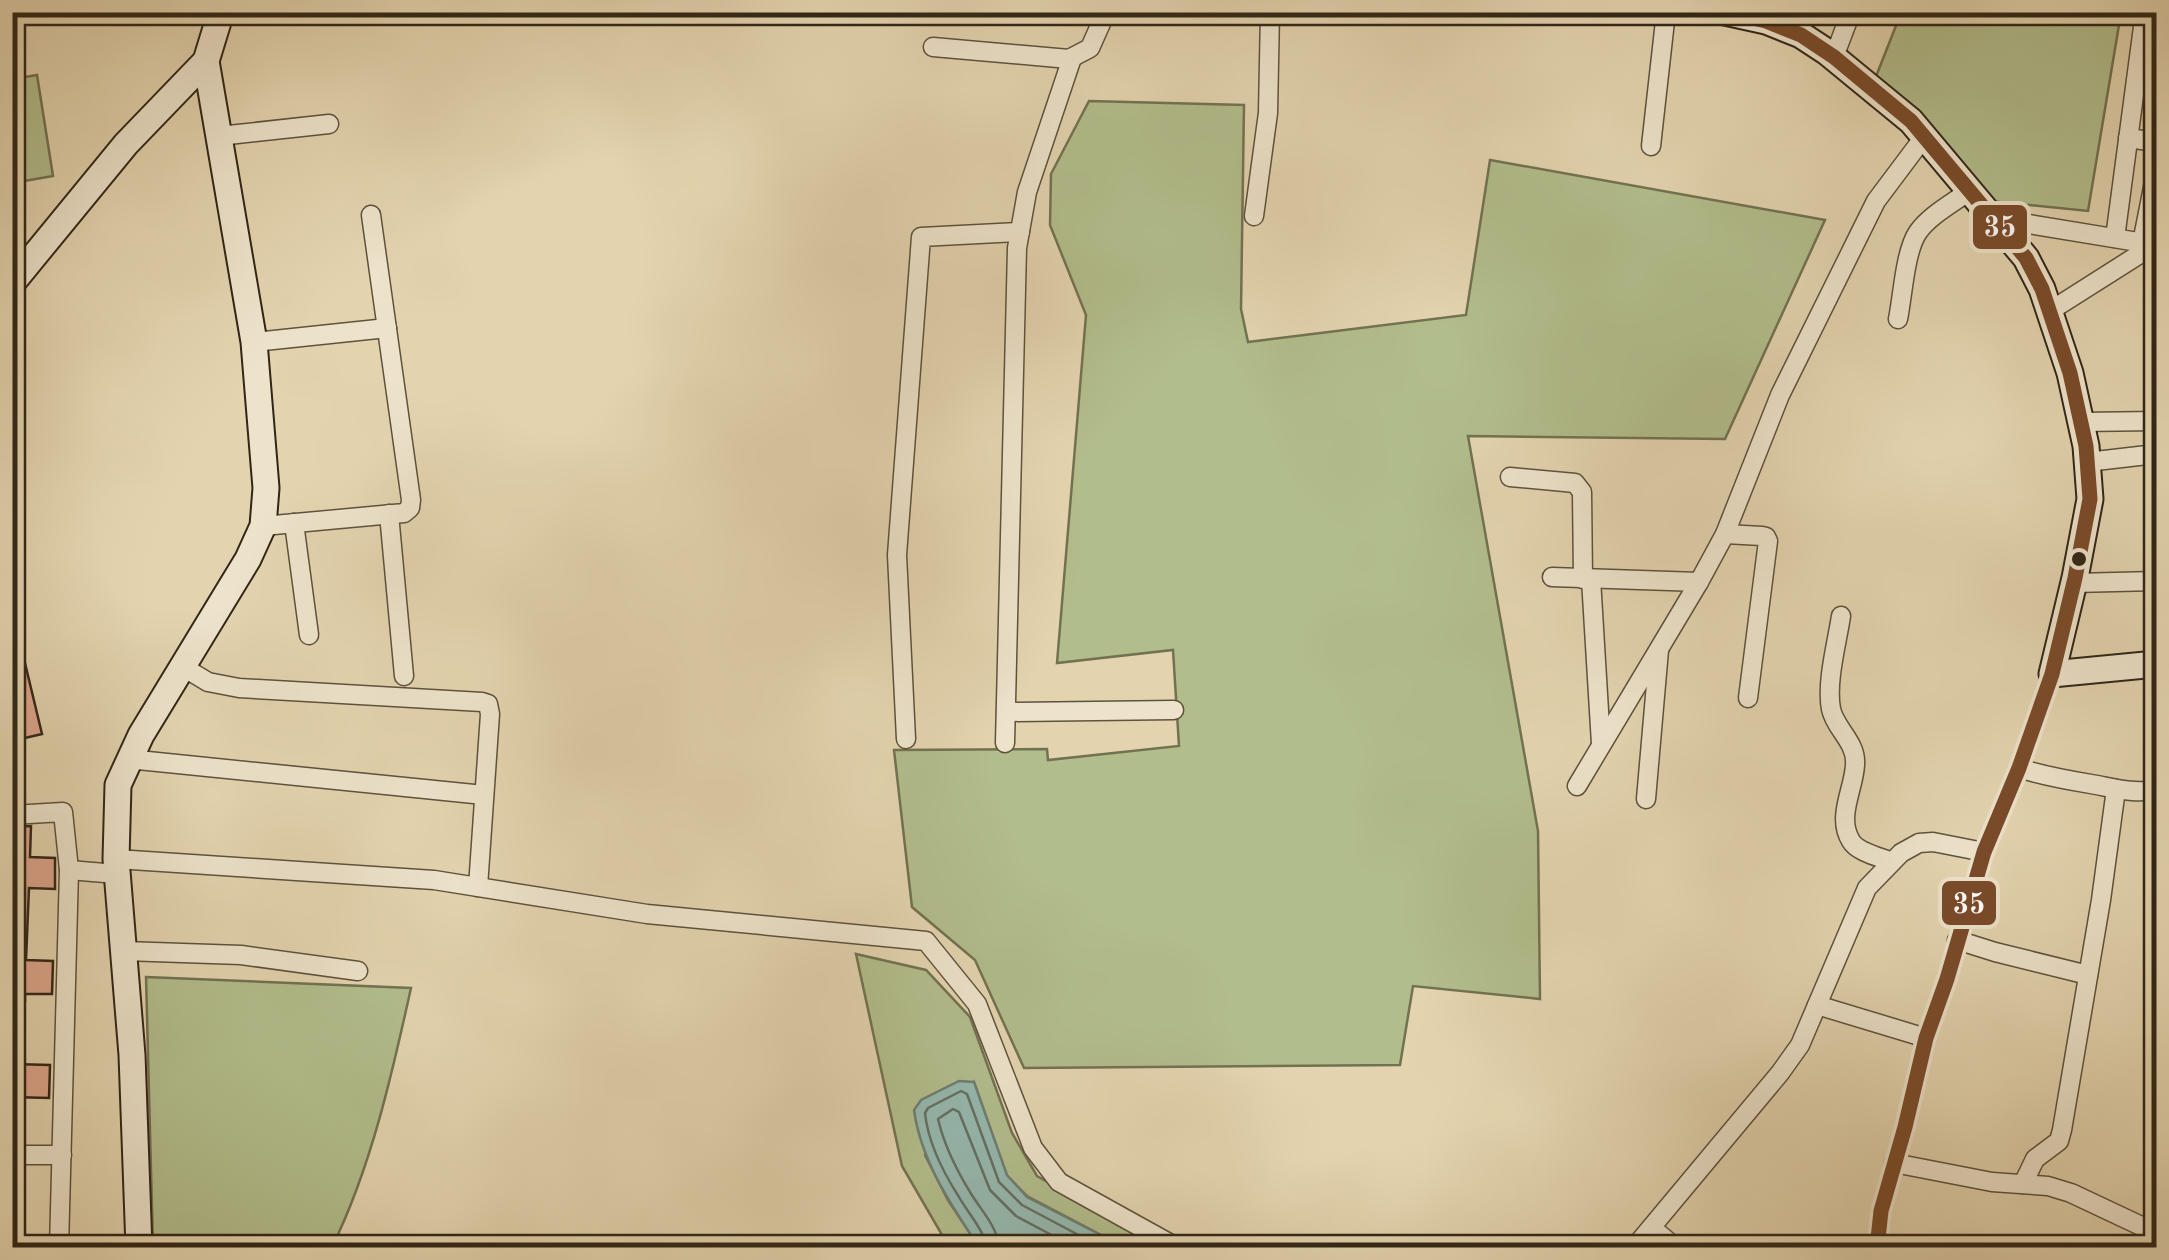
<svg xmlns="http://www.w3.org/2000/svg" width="2169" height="1260" font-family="'Old Standard TT',serif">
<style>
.green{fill:#b2bd8c;stroke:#727252;stroke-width:2.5}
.water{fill:#95b8af;stroke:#6d7e72;stroke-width:2.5}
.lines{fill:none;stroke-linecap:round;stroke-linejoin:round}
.shore{stroke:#636f63;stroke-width:2.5}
.building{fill:#dea68d;stroke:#312617;stroke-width:2.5}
.street-casing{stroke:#5e523d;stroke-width:21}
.secondary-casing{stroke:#312617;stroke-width:29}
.street{stroke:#ede3cb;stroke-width:18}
.secondary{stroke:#ede3cb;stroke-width:25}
.bus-1-casing{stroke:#ede3cb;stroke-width:22}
.bus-1{stroke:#7a4b2a;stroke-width:15}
.bus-dot{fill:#312617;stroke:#ede3cb;stroke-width:4}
.line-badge{stroke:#ede3cb;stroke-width:4}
.badge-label{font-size:28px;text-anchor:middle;font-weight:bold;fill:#fff}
</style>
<rect width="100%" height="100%" fill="#e3d4af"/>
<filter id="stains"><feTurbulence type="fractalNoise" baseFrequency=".002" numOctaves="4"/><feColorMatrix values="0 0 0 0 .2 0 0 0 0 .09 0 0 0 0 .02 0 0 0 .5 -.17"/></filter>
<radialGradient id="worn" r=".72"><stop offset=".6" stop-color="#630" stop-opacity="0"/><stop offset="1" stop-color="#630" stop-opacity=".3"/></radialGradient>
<g class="green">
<path d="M 1901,13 L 2121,13 L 2088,211 L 1989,201 L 1875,79 Z"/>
<path d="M 37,75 L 53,176 L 13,183 L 13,79 Z"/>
<path d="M 1089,101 L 1244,105 L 1241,309 L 1248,342 L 1466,315 L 1490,160 L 1825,220 L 1725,439 L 1468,436 L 1538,831 L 1540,999 L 1413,986 L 1400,1065 L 1024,1068 L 975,960 L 912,907 L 894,750 L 1047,749 L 1048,760 L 1179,746 L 1173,650 L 1057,663 L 1086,315 L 1050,225 L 1051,174 Z"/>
<path d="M 856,954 L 926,970 L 970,1017 L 1012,1133 L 1037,1176 L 1165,1247 L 1124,1247 L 1027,1196 L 1006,1175 L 974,1082 L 925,1155 L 948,1200 L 979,1247 L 949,1247 L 902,1166 Z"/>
<path d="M 146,977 L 411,988 C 392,1074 371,1168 332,1247 L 153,1247 Z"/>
</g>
<path class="water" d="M 959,1081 L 974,1082 L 1007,1175 L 1027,1197 L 1124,1247 L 979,1247 C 951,1205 921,1161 914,1110 L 921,1100 Z"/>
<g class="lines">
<g class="shore">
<path d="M 987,1248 C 984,1230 968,1213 959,1197 C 943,1172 928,1143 925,1113 L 928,1108 L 961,1091 L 967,1094 L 999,1182 L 1022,1205 L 1103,1248"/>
<path d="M 999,1248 C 998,1227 980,1209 970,1192 C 956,1169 944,1145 938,1119 L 953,1109 L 959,1112 L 990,1190 L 1016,1216 L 1076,1248"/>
</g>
</g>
<g class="building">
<path d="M 18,634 L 42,734 L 12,741 L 12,635 Z"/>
<path d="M 31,826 L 30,857 L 55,858 L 55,889 L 29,888 L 26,960 L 53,961 L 52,994 L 25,994 L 25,1001 L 12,1001 L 12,827 Z"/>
<path d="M 12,1064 L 50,1065 L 49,1098 L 12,1097 Z"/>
</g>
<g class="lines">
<defs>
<g id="street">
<path d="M 933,47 L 1069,59 L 1090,48 L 1106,12"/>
<path d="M 1834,57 L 1851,12"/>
<path d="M 219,136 L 329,124"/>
<path d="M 2128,138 L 2156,142"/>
<path d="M 1651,146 L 1666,12"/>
<path d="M 1254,216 L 1268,113 L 1270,12"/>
<path d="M 1992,218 L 2156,245"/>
<path d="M 2115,238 L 2145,12"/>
<path d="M 2142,243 L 2156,172"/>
<path d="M 2050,311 L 2154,245"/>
<path d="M 1898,319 C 1903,294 1905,251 1918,232 C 1930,215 1953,203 1969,191"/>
<path d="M 254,342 L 387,328"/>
<path d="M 2081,422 L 2156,421"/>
<path d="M 2087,462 L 2156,454"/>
<path d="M 1510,477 L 1575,483 L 1582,492 L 1583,579"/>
<path d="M 389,514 L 404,676"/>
<path d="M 294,523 L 309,635"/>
<path d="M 263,526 L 404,513 L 410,508 L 411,500 L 371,215"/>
<path d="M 1725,534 L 1762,536 L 1766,537 L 1768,541 L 1748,698"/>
<path d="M 1552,577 L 1699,582"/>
<path d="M 1591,579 L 1601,744"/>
<path d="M 2074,583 L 2156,581"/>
<path d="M 1841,616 C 1837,643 1826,682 1831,709 C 1835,729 1857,742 1855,765 C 1854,789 1836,817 1851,841 C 1857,852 1880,857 1892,862"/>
<path d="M 183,667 L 208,682 L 239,688 L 482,702 L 488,704 L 490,714 L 478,887"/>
<path d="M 1006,712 L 1174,710"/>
<path d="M 906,739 L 897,555 L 921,237 L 1020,232"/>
<path d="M 1005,743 L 1017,248 L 1027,192 L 1072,58"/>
<path d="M 128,759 L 484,795"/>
<path d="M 2019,768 C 2043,776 2067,780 2091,784 C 2114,788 2133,794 2156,790"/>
<path d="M 1577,786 L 1699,582 L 1725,534 L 1780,395 L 1876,201 L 1924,137"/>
<path d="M 1646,799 L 1659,650"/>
<path d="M 12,815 L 63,812 L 69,870 L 59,1248"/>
<path d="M 116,859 L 434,880 L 647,914 L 926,941 L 977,1004 L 1033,1148 L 1059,1182 L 1178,1248"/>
<path d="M 69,870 L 117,874"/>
<path d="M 1957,940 L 1995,952 L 2088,975"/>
<path d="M 124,951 L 241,955 L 358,971"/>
<path d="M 1817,1005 L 1926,1038"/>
<path d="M 12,1155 L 62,1155"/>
<path d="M 1894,1163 L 1992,1182 L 2048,1186 L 2071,1193 L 2156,1233"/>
<path d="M 2023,1184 L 2035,1159 L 2059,1141 L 2062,1130 L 2101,900 L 2116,789"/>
<path d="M 1652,1228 L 1676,1248"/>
<path d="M 2154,1232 L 2156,1202"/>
<path d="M 1634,1248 L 1780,1073 L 1800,1045 L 1867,888 L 1901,853 L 1919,843 L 1933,842 L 1984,852"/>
<path d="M 1877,1248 L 1881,1211 L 1905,1127 L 1926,1038 L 1947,979 L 1984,852 L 2019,768 L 2052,674"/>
</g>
<g id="secondary">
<path d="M 1725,12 L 1766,21 L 1801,35 L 1827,52 L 1911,121 L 2026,258 L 2042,289 L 2070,373 L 2086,446 L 2090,499 L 2075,578 L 2052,674 L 2156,664"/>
<path d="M 12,283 L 126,144 L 206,61 L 221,12"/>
<path d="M 139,1248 L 132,1055 L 116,859 L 118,785 L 141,735 L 248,559 L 263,526 L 266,488 L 254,342 L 206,61"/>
</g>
</defs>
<use href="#street" class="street-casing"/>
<use href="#secondary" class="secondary-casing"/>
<use href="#street" class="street"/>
<use href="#secondary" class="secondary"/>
<defs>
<path id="bus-1" d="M 1725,12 L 1766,21 L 1801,35 L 1834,57 L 1911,121 L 2026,258 L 2042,289 L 2070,373 L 2086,446 L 2090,499 L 2075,578 L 2052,674 L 2019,768 L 1984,852 L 1947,979 L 1926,1038 L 1905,1127 L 1881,1211 L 1877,1248"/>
</defs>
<use href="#bus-1" class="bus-1-casing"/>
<use href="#bus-1" class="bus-1"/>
</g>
<circle class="bus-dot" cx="2079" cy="559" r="9"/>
<g class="line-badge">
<rect x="1971" y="203" width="58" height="48" rx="10" fill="#7a4b2a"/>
<rect x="1940" y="879" width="58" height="48" rx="10" fill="#7a4b2a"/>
</g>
<g class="badge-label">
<text x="2000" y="236">35</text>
<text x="1969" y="913">35</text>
</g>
<rect width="2169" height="1260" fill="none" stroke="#e3d4af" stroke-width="50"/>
<rect x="15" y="15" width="2139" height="1230" fill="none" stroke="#312617" stroke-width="5"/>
<rect x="25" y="25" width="2119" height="1210" fill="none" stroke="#312617" stroke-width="2.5"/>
<rect width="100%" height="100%" filter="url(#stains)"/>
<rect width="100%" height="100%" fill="url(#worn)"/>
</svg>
